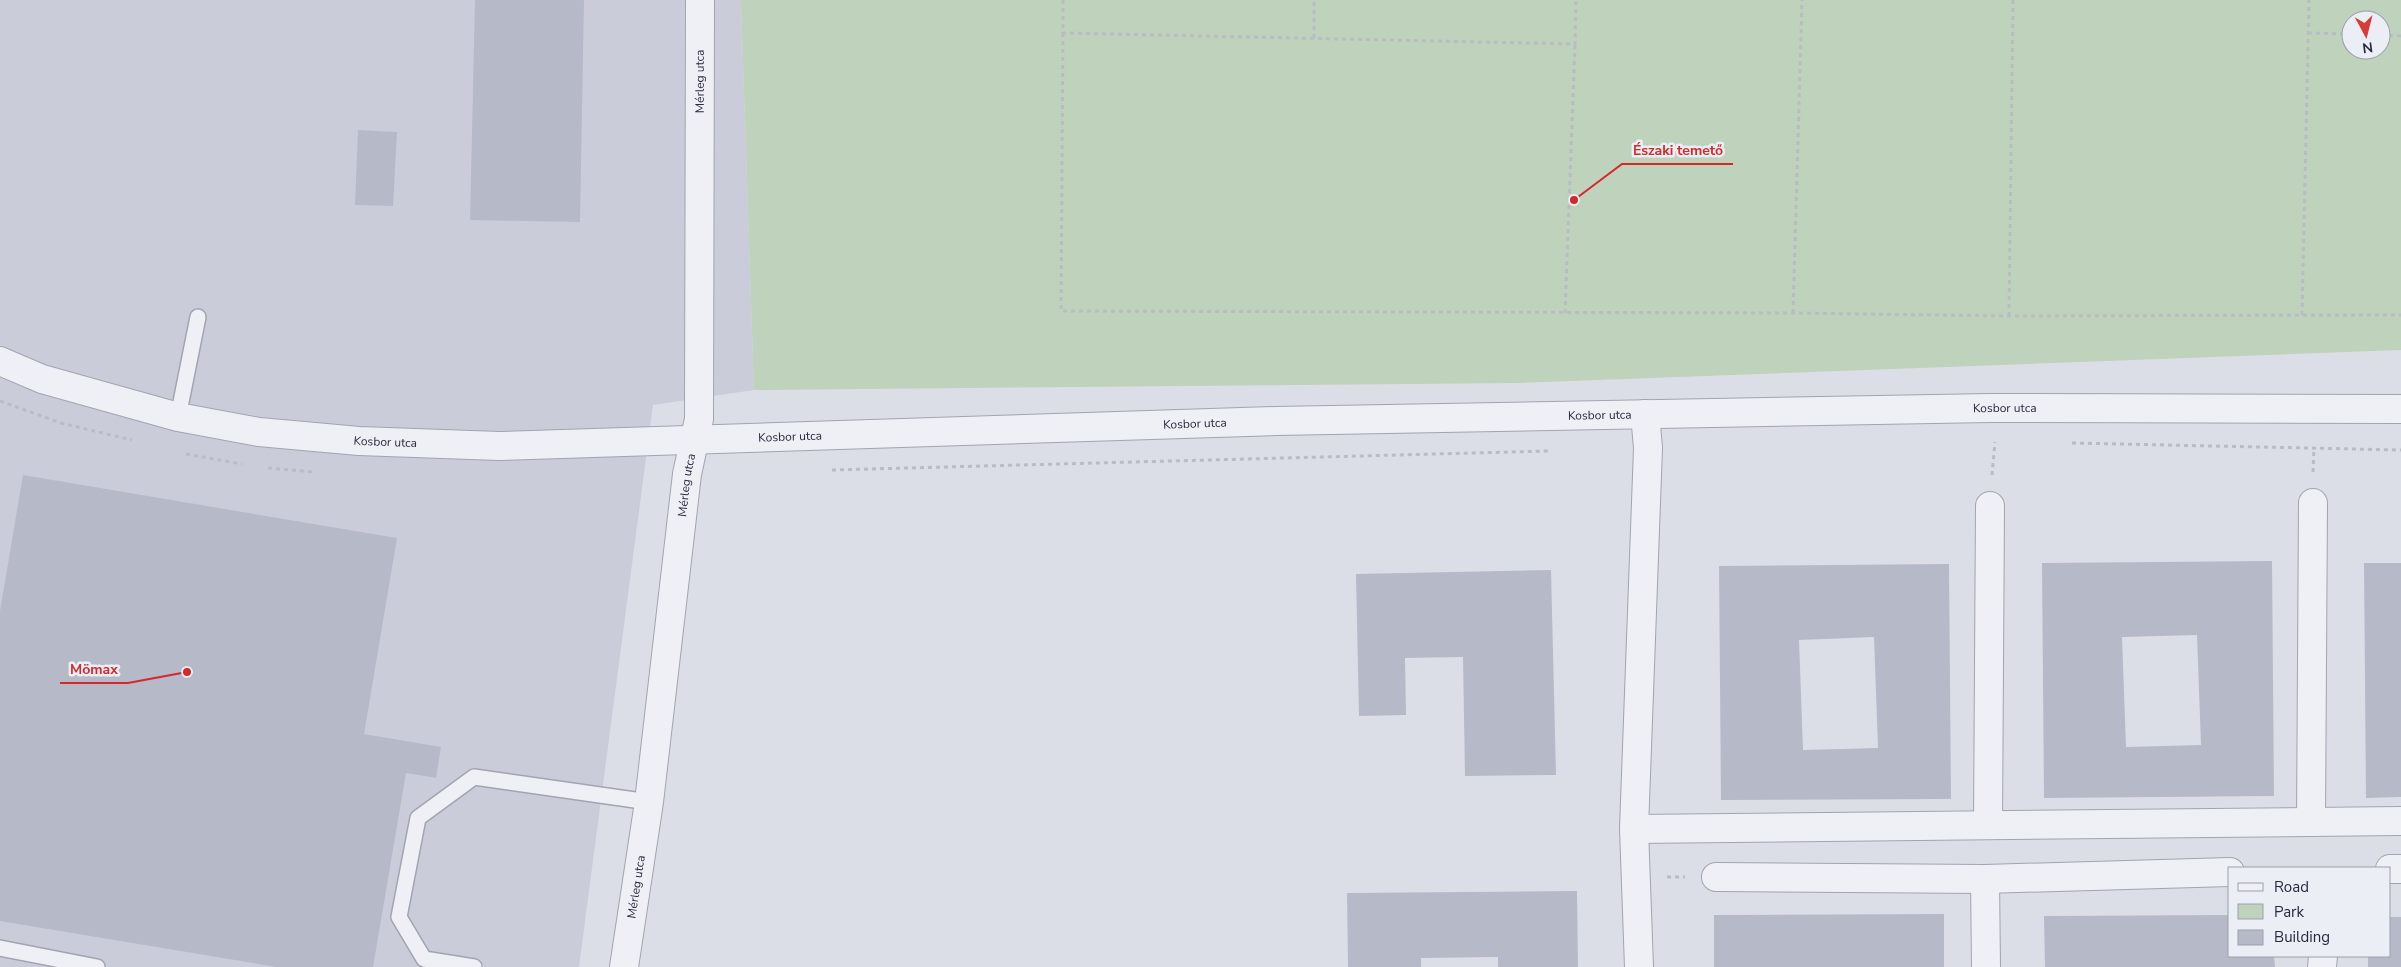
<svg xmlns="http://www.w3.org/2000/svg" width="2401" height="967" font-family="'Nunito Sans',sans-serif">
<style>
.built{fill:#cacdd9}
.green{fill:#bed2bc;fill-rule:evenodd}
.building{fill:#b6b9c7;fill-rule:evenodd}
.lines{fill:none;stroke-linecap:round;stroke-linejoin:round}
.lane-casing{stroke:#a1a4b1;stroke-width:18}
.street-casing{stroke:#a1a4b1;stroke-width:30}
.path{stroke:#babcc5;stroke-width:3;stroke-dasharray:4 4;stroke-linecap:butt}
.lane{stroke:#eff0f5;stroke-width:15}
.street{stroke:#eff0f5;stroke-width:28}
.labels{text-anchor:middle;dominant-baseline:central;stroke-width:5;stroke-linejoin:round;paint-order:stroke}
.street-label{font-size:12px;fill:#25293e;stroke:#ebeef5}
.leader{fill:none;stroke:#d62828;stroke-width:2}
.callout-dot{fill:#d62828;stroke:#ebeef5;stroke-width:2}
.callout-label{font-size:14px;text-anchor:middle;font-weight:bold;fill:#d62828;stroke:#ebeef5;stroke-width:5;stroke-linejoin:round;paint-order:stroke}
</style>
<rect width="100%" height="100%" fill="#dcdee7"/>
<path class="built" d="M 0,0 L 741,0 L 754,390 L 653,405 L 579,967 L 0,967 Z"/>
<path class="green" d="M 741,0 L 2401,0 L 2401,350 L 1520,383 L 754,390 ZM 2351,20 L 2381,20 L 2381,50 L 2351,50 Z"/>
<g class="building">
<path d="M 475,0 L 584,0 L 580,222 L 470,220 Z"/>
<path d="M 358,130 L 397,132 L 393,206 L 355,205 Z"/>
<path d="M 23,475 L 397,538 L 364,734 L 441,747 L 436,778 L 406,773 L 373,967 L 277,967 L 0,921 L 0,611 Z"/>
<path d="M 2272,561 L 2274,796 L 2044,798 L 2042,563 ZM 2197,635 L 2201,745 L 2126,747 L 2122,637 Z"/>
<path d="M 2364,563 L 2401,563 L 2401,797 L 2366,798 Z"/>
<path d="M 1949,564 L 1951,799 L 1721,800 L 1719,566 ZM 1874,637 L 1878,748 L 1803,750 L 1799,640 Z"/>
<path d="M 1551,570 L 1556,775 L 1465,776 L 1463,657 L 1405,658 L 1406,715 L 1359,716 L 1356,574 Z"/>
<path d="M 1577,891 L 1578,967 L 1498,967 L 1498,957 L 1421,958 L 1421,967 L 1348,967 L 1347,893 Z"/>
<path d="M 1944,914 L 1944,967 L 1714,967 L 1714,915 Z"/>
<path d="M 2230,915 L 2230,956 L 2274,956 L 2275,967 L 2045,967 L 2044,916 Z"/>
<path d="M 2390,917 L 2401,917 L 2401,967 L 2368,967 L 2368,956 L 2390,956 Z"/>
</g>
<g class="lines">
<defs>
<g id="lane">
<path d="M 178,417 L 198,317"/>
<path d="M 0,948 L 97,967"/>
<path d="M 474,967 L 424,959 L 399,917 L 418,818 L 474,777 L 649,802"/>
</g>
<g id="street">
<path id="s1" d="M 0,361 L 42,379 L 178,417 L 259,432 L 359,441 L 499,446 L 1276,421 L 1990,408 L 2401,409"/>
<path d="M 2311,822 L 2313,503"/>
<path d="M 1988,825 L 1990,506"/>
<path d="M 1634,829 L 2401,821"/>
<path d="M 2390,869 L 2401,869"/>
<path d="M 1716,877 L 1985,879 L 2230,872"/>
<path d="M 1985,879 L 1986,967"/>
<path id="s2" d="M 624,967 L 649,802 L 687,474 L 699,419 L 700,0"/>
<path d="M 1639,967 L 1634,829 L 1648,448 L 1645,414"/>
<path d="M 2322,967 L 2323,956"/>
</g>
</defs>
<use href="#lane" class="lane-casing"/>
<use href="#street" class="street-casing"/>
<g class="path">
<path d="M 1063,0 L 1063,33 L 1575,44 L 1576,0"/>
<path d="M 1063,33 L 1061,311 L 1793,313 L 2009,316 L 2401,315"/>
<path d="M 2308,33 L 2351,34"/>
<path d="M 2381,35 L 2401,36"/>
<path d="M 1314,38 L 1314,0"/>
<path d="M 1565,313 L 1575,44"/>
<path d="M 1793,313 L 1802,0"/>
<path d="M 2302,315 L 2309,0"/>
<path d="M 2009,316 L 2013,0"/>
<path d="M 0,401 L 61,423 L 132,440"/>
<path d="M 2072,443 L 2401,450"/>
<path d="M 186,454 L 242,464"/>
<path d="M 268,468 L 314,472"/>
<path d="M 832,470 L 1548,451"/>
<path d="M 2313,472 L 2314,447"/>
<path d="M 1992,475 L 1995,442"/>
<path d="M 1667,877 L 1685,877"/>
</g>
<use href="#lane" class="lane"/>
<use href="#street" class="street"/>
</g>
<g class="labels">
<g class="street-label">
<text stroke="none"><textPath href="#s2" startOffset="891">Mérleg utca</textPath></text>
<text stroke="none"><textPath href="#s1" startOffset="2016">Kosbor utca</textPath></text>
<text stroke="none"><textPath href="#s1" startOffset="1611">Kosbor utca</textPath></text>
<text stroke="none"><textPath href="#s1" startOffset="1206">Kosbor utca</textPath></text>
<text stroke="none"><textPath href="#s1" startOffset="801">Kosbor utca</textPath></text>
<text stroke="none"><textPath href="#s1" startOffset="396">Kosbor utca</textPath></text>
<text stroke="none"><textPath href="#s2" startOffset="486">Mérleg utca</textPath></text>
<text stroke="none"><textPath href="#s2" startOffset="81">Mérleg utca</textPath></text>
</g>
</g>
<path class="leader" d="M1574 200L1622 164H1733M187 672L128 683H60"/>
<g class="callout-dot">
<circle cx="1574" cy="200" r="5"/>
<circle cx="187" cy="672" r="5"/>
</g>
<g class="callout-label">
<text x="1678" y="155">Északi temető</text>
<text x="94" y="674">Mömax</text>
</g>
<rect x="2228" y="867" width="162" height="90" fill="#ebeef5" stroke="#9c9fac"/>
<rect x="2238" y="883" width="25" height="8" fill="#eff0f5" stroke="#9c9fac"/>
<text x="2274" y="892" font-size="15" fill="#25293e">Road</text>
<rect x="2238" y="904" width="25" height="15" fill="#bed2bc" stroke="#9c9fac"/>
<text x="2274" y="917" font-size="15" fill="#25293e">Park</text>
<rect x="2238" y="930" width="25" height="15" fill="#b6b9c7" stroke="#9c9fac"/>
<text x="2274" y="942" font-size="15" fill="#25293e">Building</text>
<g transform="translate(2366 35) rotate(173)"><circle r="24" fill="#ebeef5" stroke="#9c9fac"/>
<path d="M0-4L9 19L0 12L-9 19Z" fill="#d63d37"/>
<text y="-8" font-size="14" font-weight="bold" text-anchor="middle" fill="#25293e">N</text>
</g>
</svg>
